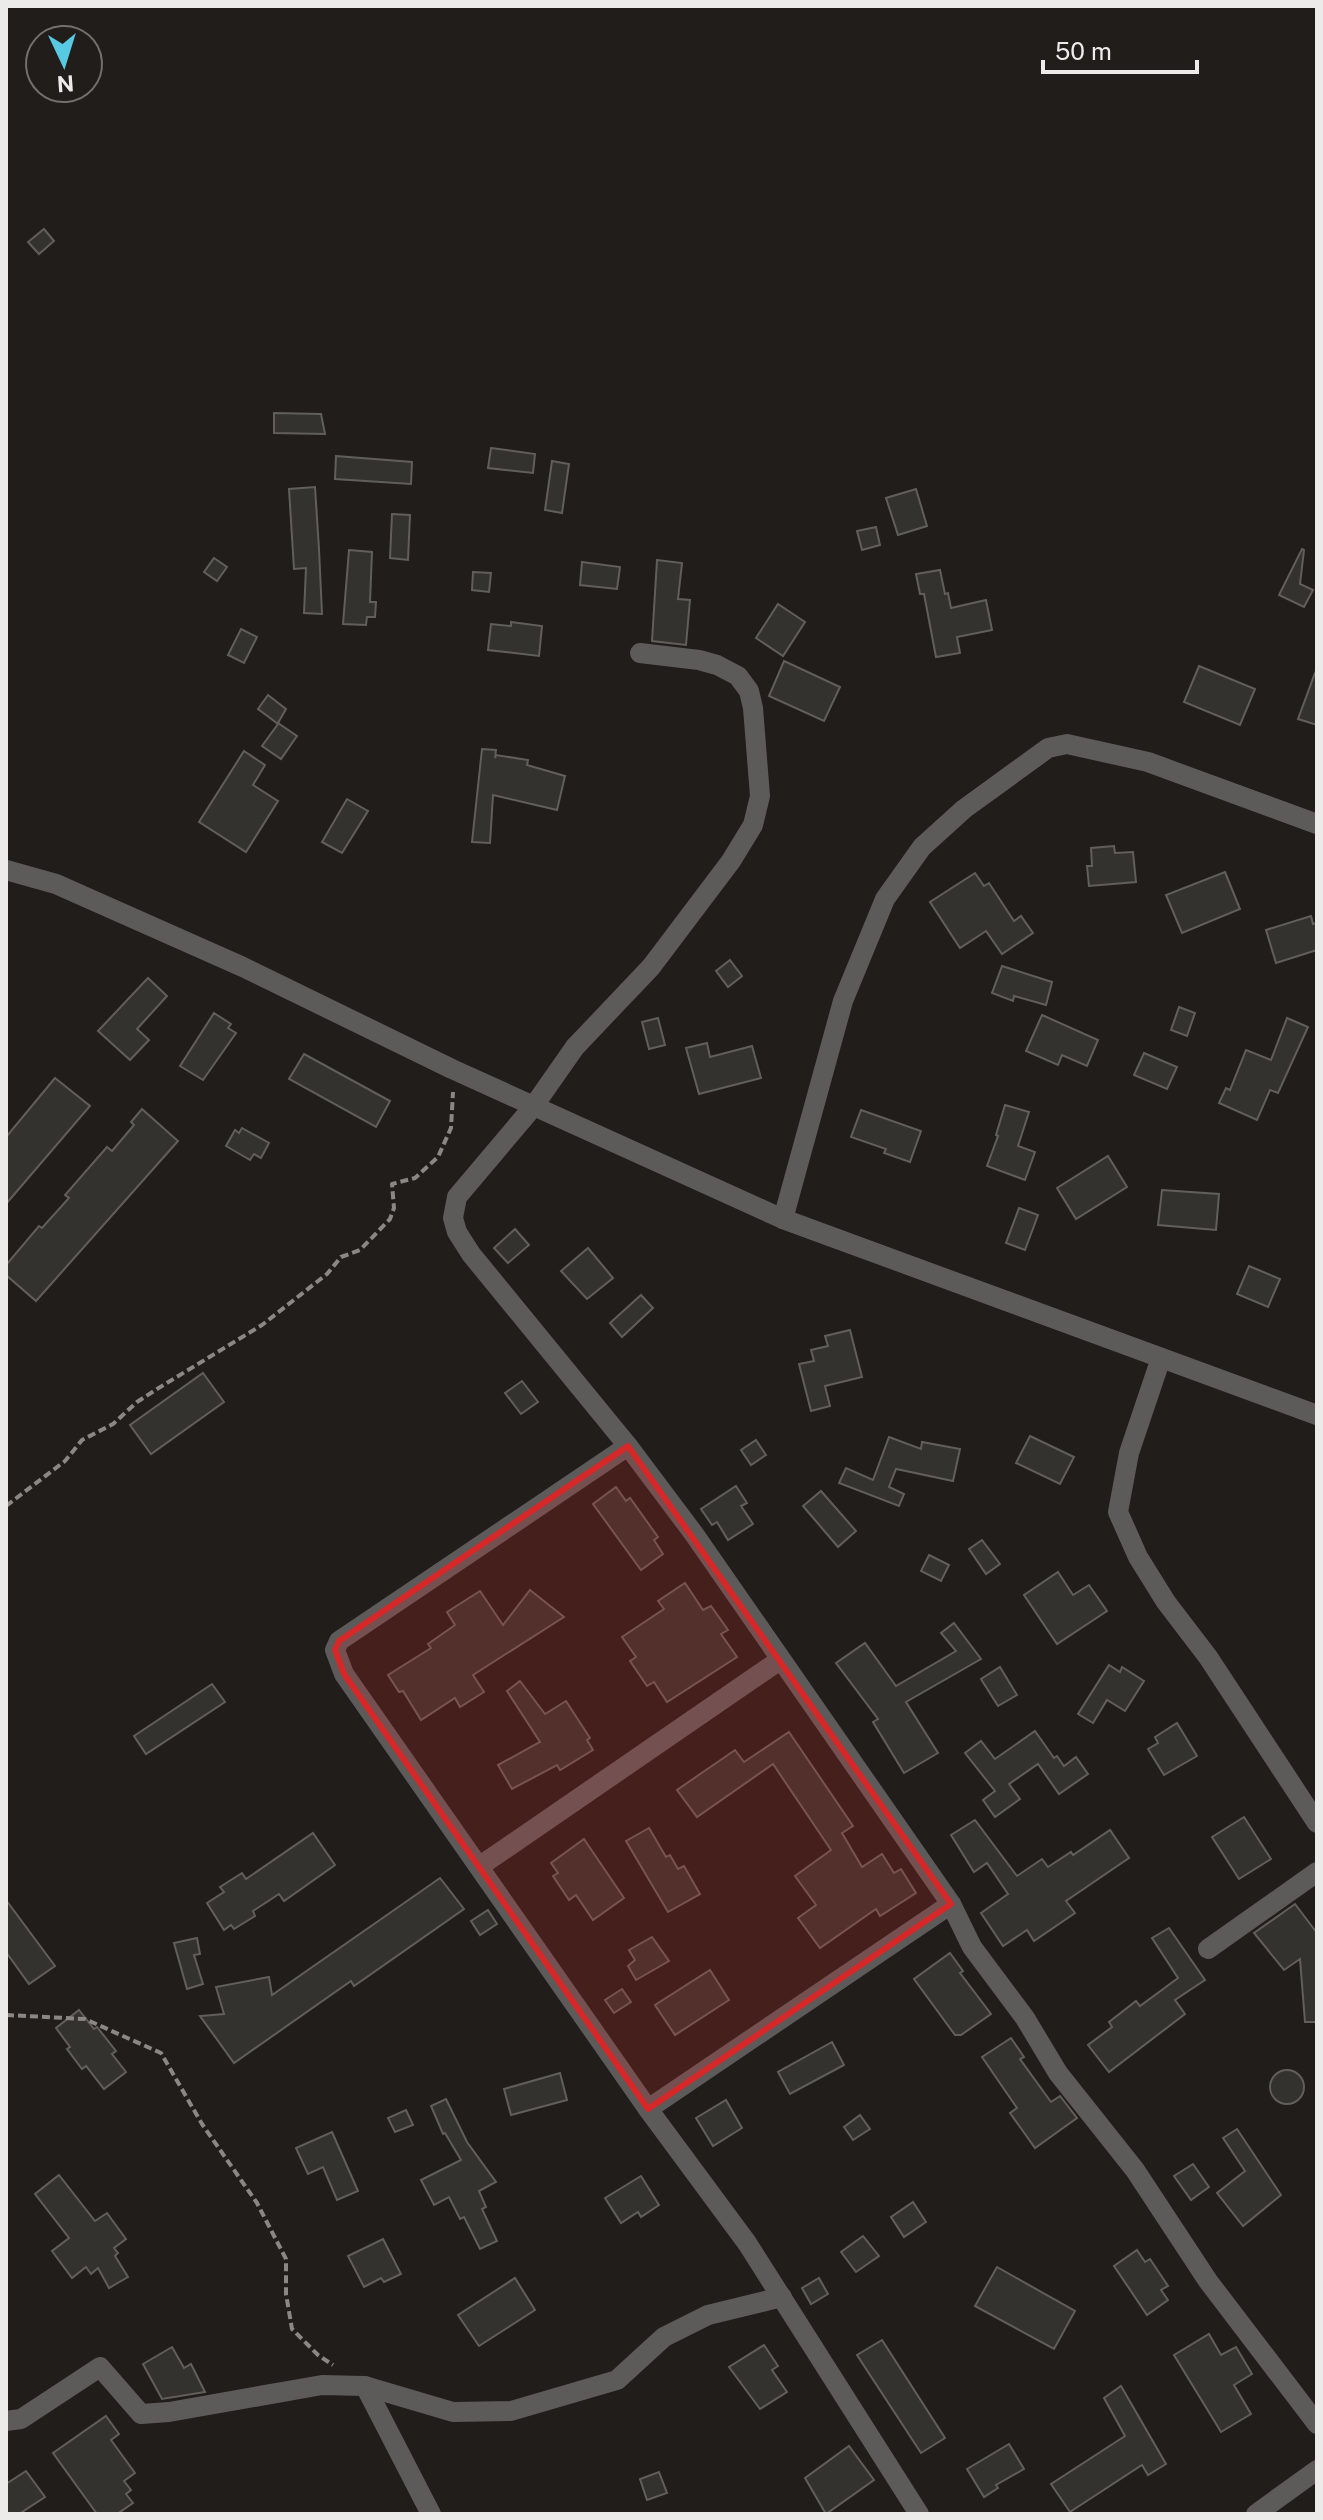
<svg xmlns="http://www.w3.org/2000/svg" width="1323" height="2520" font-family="'Public Sans',sans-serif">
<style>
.building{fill:#33322e;stroke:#605f5a;stroke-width:2}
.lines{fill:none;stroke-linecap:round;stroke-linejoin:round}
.path{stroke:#8a8785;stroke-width:4;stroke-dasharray:8 4;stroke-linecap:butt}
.minor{stroke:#5d5b5a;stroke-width:20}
.marked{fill:#d62828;fill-opacity:0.2;stroke:#d62828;stroke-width:6;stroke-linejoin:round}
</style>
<rect width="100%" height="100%" fill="#201d1a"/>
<g class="building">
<path d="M 44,229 L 54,241 L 39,254 L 28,242 Z"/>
<path d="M 274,413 L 321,414 L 325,434 L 274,433 Z"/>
<path d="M 491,448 L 535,454 L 533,473 L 488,468 Z"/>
<path d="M 336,456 L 412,462 L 411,484 L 335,479 Z"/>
<path d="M 552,461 L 569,464 L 562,513 L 545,510 Z"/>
<path d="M 315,487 L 319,549 L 322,614 L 304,613 L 306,568 L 294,569 L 289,489 Z"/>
<path d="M 916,489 L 927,526 L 898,535 L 886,498 Z"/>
<path d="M 392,514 L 410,515 L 408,560 L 390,558 Z"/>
<path d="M 876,527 L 880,545 L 862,550 L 857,531 Z"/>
<path d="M 1302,549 L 1304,550 L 1300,584 L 1313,590 L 1304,607 L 1279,595 Z"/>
<path d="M 349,550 L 372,552 L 370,602 L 376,602 L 375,617 L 367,617 L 366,625 L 343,624 Z"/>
<path d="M 214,558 L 227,567 L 217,581 L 204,572 Z"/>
<path d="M 657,560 L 682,563 L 678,599 L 690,600 L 686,645 L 652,641 Z"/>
<path d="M 582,562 L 620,567 L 617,589 L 580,585 Z"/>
<path d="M 940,570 L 945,594 L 948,593 L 951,608 L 986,600 L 992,630 L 957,637 L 960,653 L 936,657 L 924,594 L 920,594 L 916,574 Z"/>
<path d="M 473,572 L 491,573 L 489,592 L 472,590 Z"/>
<path d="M 778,604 L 805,622 L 783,656 L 756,638 Z"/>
<path d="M 511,622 L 542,626 L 539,656 L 488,650 L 491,624 L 511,626 Z"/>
<path d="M 241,629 L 257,637 L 244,663 L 228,655 Z"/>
<path d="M 784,661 L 840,687 L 824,721 L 769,696 Z"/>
<path d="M 1199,666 L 1255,689 L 1240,725 L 1184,702 Z"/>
<path d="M 1315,673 L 1317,674 L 1317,725 L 1298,719 Z"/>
<path d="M 268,695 L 286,709 L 278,723 L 297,736 L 281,759 L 262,746 L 278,724 L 258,709 Z"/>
<path d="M 482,749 L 496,750 L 495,758 L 496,755 L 528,760 L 527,765 L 565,776 L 557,810 L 493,795 L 490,843 L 472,842 Z"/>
<path d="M 244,751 L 265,765 L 253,785 L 278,801 L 246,852 L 199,822 Z"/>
<path d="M 347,799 L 368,811 L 342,853 L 322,842 Z"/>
<path d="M 1114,846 L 1115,853 L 1133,852 L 1136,882 L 1089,886 L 1087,866 L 1092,866 L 1091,848 Z"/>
<path d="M 1225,872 L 1240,909 L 1182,933 L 1166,895 Z"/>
<path d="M 975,873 L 984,886 L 989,883 L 1014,921 L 1021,916 L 1033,933 L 1002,954 L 986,931 L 960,948 L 930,902 Z"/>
<path d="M 1311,916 L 1313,924 L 1317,923 L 1317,950 L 1276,963 L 1266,930 Z"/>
<path d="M 730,960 L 742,976 L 728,987 L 716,971 Z"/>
<path d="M 1002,966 L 1052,982 L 1046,1005 L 1014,996 L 1013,1001 L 992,993 Z"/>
<path d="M 148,978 L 167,996 L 137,1029 L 149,1040 L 130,1060 L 98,1031 Z"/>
<path d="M 1179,1007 L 1195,1013 L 1187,1036 L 1171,1030 Z"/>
<path d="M 214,1013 L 231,1024 L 228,1028 L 236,1033 L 203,1080 L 180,1066 Z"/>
<path d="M 1042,1015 L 1098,1040 L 1087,1066 L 1062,1055 L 1058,1065 L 1026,1051 Z"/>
<path d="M 658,1018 L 665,1045 L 649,1049 L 642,1022 Z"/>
<path d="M 1287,1018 L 1308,1027 L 1278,1093 L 1270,1090 L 1257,1120 L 1219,1103 L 1226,1088 L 1230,1090 L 1246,1050 L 1271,1060 Z"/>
<path d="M 707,1043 L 710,1057 L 752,1046 L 761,1078 L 699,1094 L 686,1048 Z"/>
<path d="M 1144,1053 L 1177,1067 L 1167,1089 L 1134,1075 Z"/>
<path d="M 304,1054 L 390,1101 L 376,1127 L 289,1079 Z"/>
<path d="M 55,1078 L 90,1106 L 6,1204 L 6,1137 Z"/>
<path d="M 1005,1105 L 1029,1112 L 1018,1146 L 1035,1152 L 1025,1180 L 987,1166 L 998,1136 L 996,1135 Z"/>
<path d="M 142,1109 L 178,1141 L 36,1301 L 6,1275 L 6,1265 L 39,1226 L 42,1228 L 69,1198 L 65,1195 L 107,1147 L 112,1151 L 134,1125 L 131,1122 Z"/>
<path d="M 861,1110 L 921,1131 L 910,1162 L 884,1153 L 886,1149 L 851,1137 Z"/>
<path d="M 242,1128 L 269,1143 L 261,1158 L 254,1154 L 250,1160 L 226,1146 L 235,1130 L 239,1133 Z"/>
<path d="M 1108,1156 L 1127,1187 L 1076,1219 L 1057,1188 Z"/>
<path d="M 1162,1190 L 1219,1194 L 1216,1230 L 1158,1225 Z"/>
<path d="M 1019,1208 L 1038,1215 L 1025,1250 L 1006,1243 Z"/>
<path d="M 515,1229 L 529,1245 L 508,1263 L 494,1248 Z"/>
<path d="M 588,1248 L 613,1278 L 587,1299 L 561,1271 Z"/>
<path d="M 1249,1266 L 1280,1279 L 1268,1307 L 1237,1294 Z"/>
<path d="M 641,1295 L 653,1308 L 622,1337 L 610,1323 Z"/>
<path d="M 850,1330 L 862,1377 L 825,1386 L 830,1406 L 811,1411 L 799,1364 L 814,1361 L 811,1350 L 828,1346 L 825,1336 Z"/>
<path d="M 203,1373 L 224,1402 L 151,1454 L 130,1425 Z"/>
<path d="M 522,1381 L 538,1402 L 521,1414 L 505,1393 Z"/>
<path d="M 1030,1436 L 1074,1457 L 1060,1484 L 1016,1463 Z"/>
<path d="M 889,1437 L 921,1449 L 922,1442 L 960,1449 L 953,1481 L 896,1469 L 889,1487 L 904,1494 L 899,1506 L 839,1483 L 846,1468 L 873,1480 Z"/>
<path d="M 756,1440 L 766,1455 L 751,1465 L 741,1450 Z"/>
<path d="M 736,1486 L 747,1503 L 741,1506 L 753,1524 L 728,1540 L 717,1522 L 712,1525 L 701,1509 Z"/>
<path d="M 616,1487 L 626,1501 L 630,1498 L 658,1537 L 654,1540 L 663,1554 L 641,1570 L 593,1504 Z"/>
<path d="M 821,1491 L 856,1531 L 838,1547 L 803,1506 Z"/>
<path d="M 982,1540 L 1000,1564 L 986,1574 L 969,1549 Z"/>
<path d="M 929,1555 L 949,1565 L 941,1581 L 921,1571 Z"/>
<path d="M 1058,1572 L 1073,1595 L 1089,1585 L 1107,1611 L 1057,1644 L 1024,1595 Z"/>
<path d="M 685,1583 L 703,1610 L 711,1606 L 728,1630 L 721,1634 L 737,1657 L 667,1702 L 654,1682 L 647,1686 L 630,1661 L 636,1657 L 622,1637 L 664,1609 L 658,1601 Z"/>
<path d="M 530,1590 L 564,1617 L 473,1675 L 484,1692 L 460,1707 L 455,1698 L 421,1720 L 403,1691 L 399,1692 L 388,1675 L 431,1648 L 428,1644 L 455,1625 L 447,1612 L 480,1591 L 503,1625 Z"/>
<path d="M 954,1623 L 981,1659 L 906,1702 L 938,1753 L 904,1773 L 873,1722 L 878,1719 L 836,1663 L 865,1643 L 896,1686 L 956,1651 L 941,1633 Z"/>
<path d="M 1109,1665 L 1120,1672 L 1122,1667 L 1144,1681 L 1125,1711 L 1107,1700 L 1093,1723 L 1078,1714 Z"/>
<path d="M 1000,1667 L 1017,1695 L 998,1706 L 981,1679 Z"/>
<path d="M 520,1681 L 545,1714 L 566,1701 L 590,1738 L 587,1740 L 593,1750 L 560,1770 L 557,1765 L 512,1789 L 498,1765 L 540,1742 L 507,1691 Z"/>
<path d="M 212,1684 L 225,1702 L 146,1754 L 134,1736 Z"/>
<path d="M 1177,1723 L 1197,1756 L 1164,1775 L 1148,1749 L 1158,1743 L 1155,1737 Z"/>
<path d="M 1035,1731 L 1054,1758 L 1057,1756 L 1064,1766 L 1076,1757 L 1088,1774 L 1059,1794 L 1038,1764 L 1009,1784 L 1020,1799 L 995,1817 L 983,1800 L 995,1791 L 965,1753 L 981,1741 L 995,1759 Z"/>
<path d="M 789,1732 L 853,1826 L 842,1833 L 862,1867 L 882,1854 L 894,1873 L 901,1869 L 916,1893 L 880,1916 L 876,1909 L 820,1948 L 798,1918 L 816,1905 L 795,1876 L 831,1850 L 773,1764 L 697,1817 L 677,1790 L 735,1750 L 744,1762 Z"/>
<path d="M 1244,1817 L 1271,1859 L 1239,1879 L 1212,1837 Z"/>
<path d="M 975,1820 L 1017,1876 L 1042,1859 L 1048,1867 L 1071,1852 L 1073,1855 L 1110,1830 L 1129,1858 L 1066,1901 L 1075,1913 L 1034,1941 L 1027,1930 L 1003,1946 L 981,1913 L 1008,1894 L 987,1863 L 974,1872 L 951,1835 Z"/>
<path d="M 649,1828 L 666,1857 L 670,1855 L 678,1869 L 684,1866 L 700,1894 L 668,1912 L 626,1841 Z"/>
<path d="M 313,1833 L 335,1865 L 284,1901 L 279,1894 L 253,1911 L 255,1916 L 234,1929 L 231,1925 L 224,1930 L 207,1903 L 224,1892 L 220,1887 L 242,1873 L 246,1879 Z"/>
<path d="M 584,1839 L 624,1898 L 593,1920 L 576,1895 L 569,1900 L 553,1876 L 558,1873 L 551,1863 Z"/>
<path d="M 440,1878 L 464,1909 L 354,1986 L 351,1981 L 234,2063 L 200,2016 L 224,2014 L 216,1987 L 269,1977 L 272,1995 Z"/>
<path d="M 6,1900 L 55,1966 L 29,1984 L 6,1952 Z"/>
<path d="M 1295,1904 L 1317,1933 L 1317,2022 L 1305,2022 L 1300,1959 L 1284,1970 L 1254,1933 Z"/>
<path d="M 488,1910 L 497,1924 L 480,1935 L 471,1921 Z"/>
<path d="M 1169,1928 L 1205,1980 L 1175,2000 L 1185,2014 L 1109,2072 L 1088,2045 L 1112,2027 L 1109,2022 L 1136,2001 L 1140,2006 L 1178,1978 L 1152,1938 Z"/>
<path d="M 652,1937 L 669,1961 L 636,1980 L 628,1966 L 635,1960 L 629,1950 Z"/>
<path d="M 197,1938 L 200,1954 L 194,1955 L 203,1984 L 187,1989 L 174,1943 Z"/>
<path d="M 950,1953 L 963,1971 L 960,1973 L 991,2014 L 961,2035 L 955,2035 L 914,1979 Z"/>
<path d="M 710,1970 L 729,2000 L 675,2035 L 655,2005 Z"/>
<path d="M 622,1989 L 631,2002 L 614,2013 L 605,2000 Z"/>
<path d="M 79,2010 L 94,2029 L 97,2027 L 116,2051 L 112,2054 L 126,2072 L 104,2089 L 86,2066 L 82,2069 L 67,2049 L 70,2047 L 56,2028 Z"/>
<path d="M 1011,2038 L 1024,2057 L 1020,2059 L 1051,2102 L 1060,2096 L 1077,2118 L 1035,2148 L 1010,2113 L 1017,2108 L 982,2057 Z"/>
<path d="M 832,2042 L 844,2065 L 790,2094 L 778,2072 Z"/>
<circle cx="1287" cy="2087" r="17"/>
<path d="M 560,2073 L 567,2100 L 511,2115 L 504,2089 Z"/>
<path d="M 446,2099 L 467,2142 L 496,2182 L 479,2191 L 486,2207 L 482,2209 L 497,2241 L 480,2249 L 464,2217 L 460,2219 L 449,2197 L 434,2205 L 421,2180 L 461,2160 L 445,2133 L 443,2134 L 431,2106 Z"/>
<path d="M 726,2100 L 742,2128 L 713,2146 L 696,2118 Z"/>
<path d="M 406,2110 L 413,2125 L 395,2132 L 388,2118 Z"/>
<path d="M 860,2115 L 870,2129 L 853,2140 L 844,2127 Z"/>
<path d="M 1237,2129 L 1281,2195 L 1243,2226 L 1217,2193 L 1245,2171 L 1223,2138 Z"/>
<path d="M 332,2132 L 358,2191 L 337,2200 L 323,2167 L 308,2174 L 296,2148 Z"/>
<path d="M 1193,2164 L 1209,2187 L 1191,2200 L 1174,2176 Z"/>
<path d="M 59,2175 L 95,2221 L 107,2213 L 126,2239 L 114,2248 L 118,2253 L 115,2256 L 128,2277 L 109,2288 L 98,2268 L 91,2274 L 86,2267 L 72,2278 L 52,2251 L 69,2238 L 35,2194 Z"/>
<path d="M 641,2176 L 659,2205 L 641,2217 L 638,2212 L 621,2223 L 605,2198 Z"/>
<path d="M 913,2202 L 926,2222 L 904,2237 L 891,2217 Z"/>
<path d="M 863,2236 L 879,2256 L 856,2272 L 841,2252 Z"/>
<path d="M 383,2239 L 401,2274 L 384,2282 L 381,2278 L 364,2287 L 348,2256 Z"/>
<path d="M 1137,2250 L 1145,2262 L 1150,2259 L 1168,2286 L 1161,2290 L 1168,2300 L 1147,2315 L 1114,2266 Z"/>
<path d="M 997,2267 L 1075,2311 L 1054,2349 L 975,2306 Z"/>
<path d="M 515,2278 L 535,2310 L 479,2346 L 458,2315 Z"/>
<path d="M 819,2278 L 828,2294 L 811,2304 L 802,2288 Z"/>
<path d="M 1209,2334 L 1221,2355 L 1236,2347 L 1252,2374 L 1234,2385 L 1251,2414 L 1221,2432 L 1174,2355 Z"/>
<path d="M 882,2340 L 945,2438 L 921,2453 L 857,2355 Z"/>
<path d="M 764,2345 L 778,2366 L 772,2370 L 787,2392 L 760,2409 L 729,2367 Z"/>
<path d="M 172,2347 L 184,2368 L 191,2364 L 205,2392 L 162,2399 L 143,2364 Z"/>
<path d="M 1121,2386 L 1166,2464 L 1148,2475 L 1142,2465 L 1070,2512 L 1051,2484 L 1125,2436 L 1104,2398 Z"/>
<path d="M 106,2416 L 119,2434 L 111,2440 L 135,2473 L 124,2481 L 131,2490 L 126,2494 L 133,2503 L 117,2514 L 97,2514 L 53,2453 Z"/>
<path d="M 1009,2444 L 1024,2469 L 996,2485 L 998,2488 L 984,2497 L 967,2469 Z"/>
<path d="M 849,2446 L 874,2480 L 826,2514 L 805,2478 Z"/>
<path d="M 26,2471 L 45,2497 L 19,2514 L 6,2514 L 6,2484 Z"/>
<path d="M 659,2472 L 667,2493 L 647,2500 L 640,2479 Z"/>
</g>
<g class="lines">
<g class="path">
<path d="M 6,1506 L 65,1461 L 82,1440 L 113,1424 L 137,1402 L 157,1389 L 262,1325 L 327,1274 L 341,1257 L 360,1250 L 390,1219 L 394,1208 L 392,1184 L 415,1178 L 438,1157 L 451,1128 L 453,1092"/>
<path d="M 6,2015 L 85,2019 L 161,2053 L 202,2124 L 257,2203 L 286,2259 L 286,2294 L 292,2329 L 318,2355 L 333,2365"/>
</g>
<g class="minor">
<path d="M 640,653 L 699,660 L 717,665 L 738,676 L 749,691 L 753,708 L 760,796 L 753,825 L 731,861 L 651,967 L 575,1047 L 533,1107 L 457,1197 L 453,1218 L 457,1232 L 471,1254 L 628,1446 L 694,1534 L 951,1904 L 972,1947 L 1025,2018 L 1058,2073 L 1135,2170 L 1208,2281 L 1317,2424"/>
<path d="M 6,870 L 56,884 L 243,967 L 452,1069 L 783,1219 L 1317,1415"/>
<path d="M 783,1219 L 843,1001 L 885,899 L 922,847 L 964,809 L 1048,748 L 1067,744 L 1148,762 L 1317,824"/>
<path d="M 1161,1358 L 1129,1453 L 1118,1512 L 1138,1557 L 1166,1602 L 1208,1657 L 1317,1823"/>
<path d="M 628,1446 L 339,1641 L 335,1650 L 344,1674 L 648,2109 L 747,2243 L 919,2514"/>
<path d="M 480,1866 L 780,1660"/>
<path d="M 1208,1949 L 1317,1872"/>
<path d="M 648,2109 L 951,1904"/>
<path d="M 365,2386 L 431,2514"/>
<path d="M 6,2421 L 21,2419 L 100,2367 L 141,2414 L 169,2412 L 322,2385 L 365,2386 L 453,2412 L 511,2411 L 617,2380 L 664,2337 L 708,2315 L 782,2297"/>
<path d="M 1256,2514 L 1317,2470"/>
</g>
</g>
<path class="marked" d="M 628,1446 L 951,1904 L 648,2109 L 344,1674 L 335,1650 L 339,1641 Z"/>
<rect width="1323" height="2520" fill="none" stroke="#edebe9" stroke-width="16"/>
<g transform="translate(64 64) rotate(176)"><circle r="38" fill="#201d1a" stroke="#726f6d" stroke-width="2"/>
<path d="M0-6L14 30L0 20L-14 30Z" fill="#57c9e3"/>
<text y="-12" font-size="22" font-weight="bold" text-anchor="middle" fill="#edebe9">N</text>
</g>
<path d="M1043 60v12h154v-12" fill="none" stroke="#edebe9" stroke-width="4"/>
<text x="1055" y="60" font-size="24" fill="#edebe9" stroke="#201d1a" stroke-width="6" paint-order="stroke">50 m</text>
</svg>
